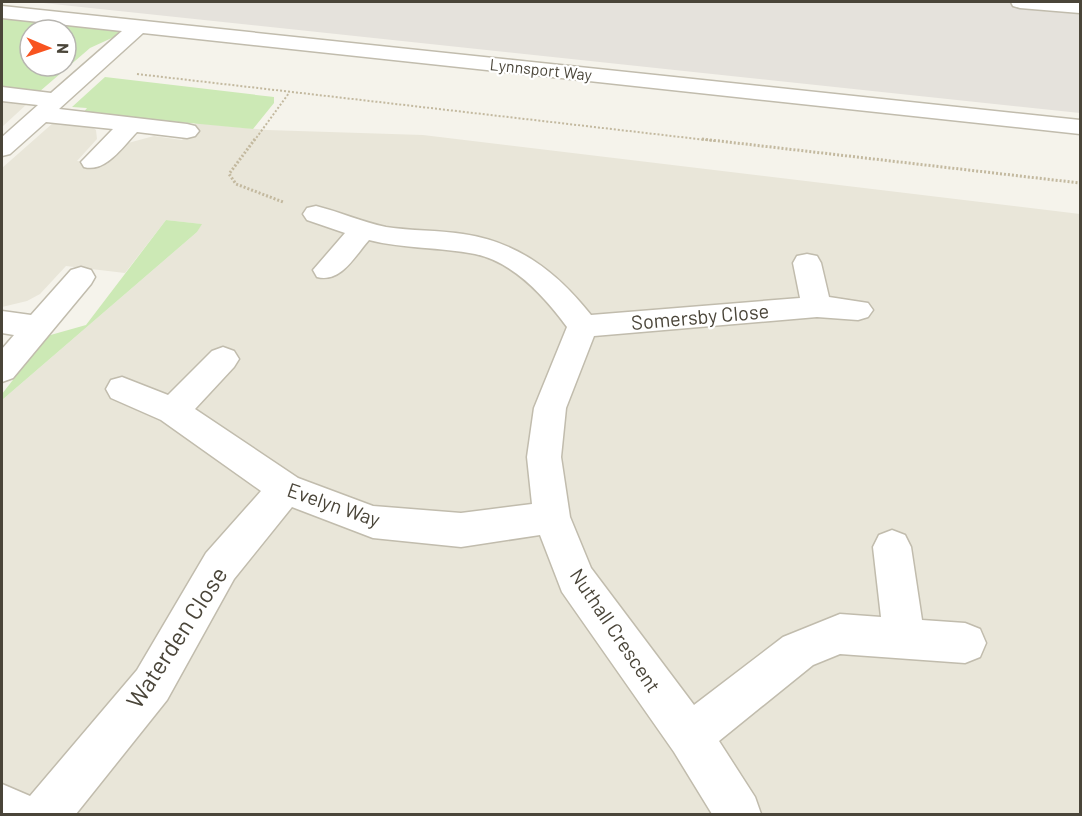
<svg xmlns="http://www.w3.org/2000/svg" width="1082" height="816" font-family="Barlow,sans-serif">
<style>
.residential{fill:#e9e6d9}
.industrial{fill:#e5e2dc}
.green{fill:#cce9b5;fill-rule:evenodd}
.lines{fill:none;stroke-linecap:round;stroke-linejoin:round}
.street-casing{stroke:#c1bcad;stroke-width:3}
.path-far1{stroke:#c3b99f;stroke-width:2;stroke-dasharray:2 2;stroke-linecap:butt}
.path{stroke:#c3b99f;stroke-width:3;stroke-dasharray:2 2;stroke-linecap:butt}
.street{fill:#fff;fill-rule:evenodd}
.labels{text-anchor:middle;dominant-baseline:central;stroke-width:4.5;stroke-linejoin:round;paint-order:stroke}
.far-street-label{font-size:16px;fill:#4a4539;stroke:#fff}
.street-label{font-size:20px;fill:#4a4539;stroke:#fff}
.near-street-label{font-size:24px;fill:#4a4539;stroke:#fff}
</style>
<rect width="100%" height="100%" fill="#f5f3eb"/>
<g class="residential">
<path d="M 2,101 L 27,104 L 2,127 Z"/>
<path d="M 53,123 L 92,127 L 96,130 L 97,139 L 77,161 L 107,164 L 128,143 L 154,136 L 182,140 L 196,123 L 267,130 L 423,135 L 1080,214 L 1080,814 L 2,814 L 2,400 L 197,232 L 201,224 L 166,220 L 125,273 L 66,266 L 40,294 L 27,301 L 2,307 L 2,168 Z"/>
</g>
<path class="industrial" d="M 34,2 L 1080,2 L 1080,113 Z"/>
<g class="green">
<path d="M 2,12 L 140,25 L 90,48 L 39,92 L 2,88 ZM 30,30 L 66,30 L 66,66 L 30,66 Z"/>
<path d="M 105,77 L 274,97 L 274,103 L 253,129 L 83,113 L 87,108 L 72,107 Z"/>
<path d="M 166,220 L 202,224 L 197,232 L 2,400 L 2,394 L 47,336 L 86,325 Z"/>
</g>
<g class="lines">
<defs>
<g id="street">
<path d="M 1011,2 L 1080,2 L 1080,13 L 1020,8 L 1013,6 Z"/>
<path d="M 2,6 L 1080,120 L 1080,134 L 143,33 L 59,109 L 187,124 L 195,126 L 199,131 L 195,136 L 187,138 L 137,132 C 123,146 106,173 84,167 L 81,162 L 113,129 L 46,122 L 10,154 L 2,156 L 2,137 L 38,105 L 2,101 L 2,87 L 51,93 L 122,31 L 2,18 Z"/>
<path d="M 316,206 C 340,212 362,222 386,227 C 411,231 438,230 463,234 C 518,242 557,272 591,315 L 800,298 L 793,263 L 797,256 L 807,254 L 817,256 L 821,263 L 829,297 L 868,303 L 873,310 L 868,317 L 858,320 L 817,317 L 594,336 L 566,408 L 561,457 L 570,517 L 591,568 L 694,705 L 783,637 L 840,614 L 881,617 L 873,547 L 879,535 L 892,530 L 905,535 L 911,547 L 922,620 L 965,623 L 980,629 L 986,643 L 980,657 L 965,663 L 840,654 L 813,665 L 719,741 L 755,797 L 761,814 L 712,814 L 674,752 L 562,592 L 540,535 L 461,547 L 373,538 L 292,507 L 234,579 L 167,700 L 76,814 L 2,814 L 2,784 L 30,796 L 137,670 L 206,553 L 261,491 L 161,420 L 111,398 L 106,389 L 111,380 L 122,377 L 168,395 L 212,351 L 223,347 L 234,351 L 239,359 L 234,367 L 195,409 L 298,478 L 373,506 L 461,513 L 532,504 L 527,457 L 534,408 L 567,327 C 545,297 514,262 475,254 C 440,247 404,249 369,240 C 354,257 341,283 317,277 L 313,270 L 345,233 L 307,220 L 303,214 L 307,208 Z"/>
<path d="M 81,267 L 91,270 L 95,277 L 91,284 L 13,378 L 2,382 L 2,349 L 14,335 L 2,333 L 2,311 L 31,315 L 71,270 Z"/>
</g>
</defs>
<use href="#street" class="street-casing"/>
<g class="path-far1">
<path d="M 137,74 L 715,141"/>
<path d="M 254,141 L 289,93"/>
</g>
<g class="path">
<path d="M 255,139 L 229,174 L 236,184 L 283,202"/>
<path d="M 702,139 L 1080,183"/>
</g>
<use href="#street" class="street"/>
</g>
<g class="labels">
<g class="far-street-label">
<text transform="translate(541 69) rotate(6)">Lynnsport Way</text>
</g>
<g class="street-label">
<text transform="translate(700 316) rotate(-5)">Somersby Close</text>
<text transform="translate(334 504) rotate(19)">Evelyn Way</text>
<text transform="translate(616 630) rotate(56)">Nuthall Crescent</text>
</g>
<g class="near-street-label">
<text transform="translate(176 637) rotate(-57)">Waterden Close</text>
</g>
</g>
<rect width="1082" height="816" fill="none" stroke="#4a4539" stroke-width="6"/>
<g transform="translate(48 48) rotate(92)"><circle r="28" fill="#ffffff" stroke="#b7b5b0" stroke-width="1.5"/>
<path d="M0-4.5L10 22L0 15L-10 22Z" fill="#f85420"/>
<text y="-9" font-size="16" font-weight="bold" text-anchor="middle" fill="#4a4539">N</text>
</g>
</svg>
